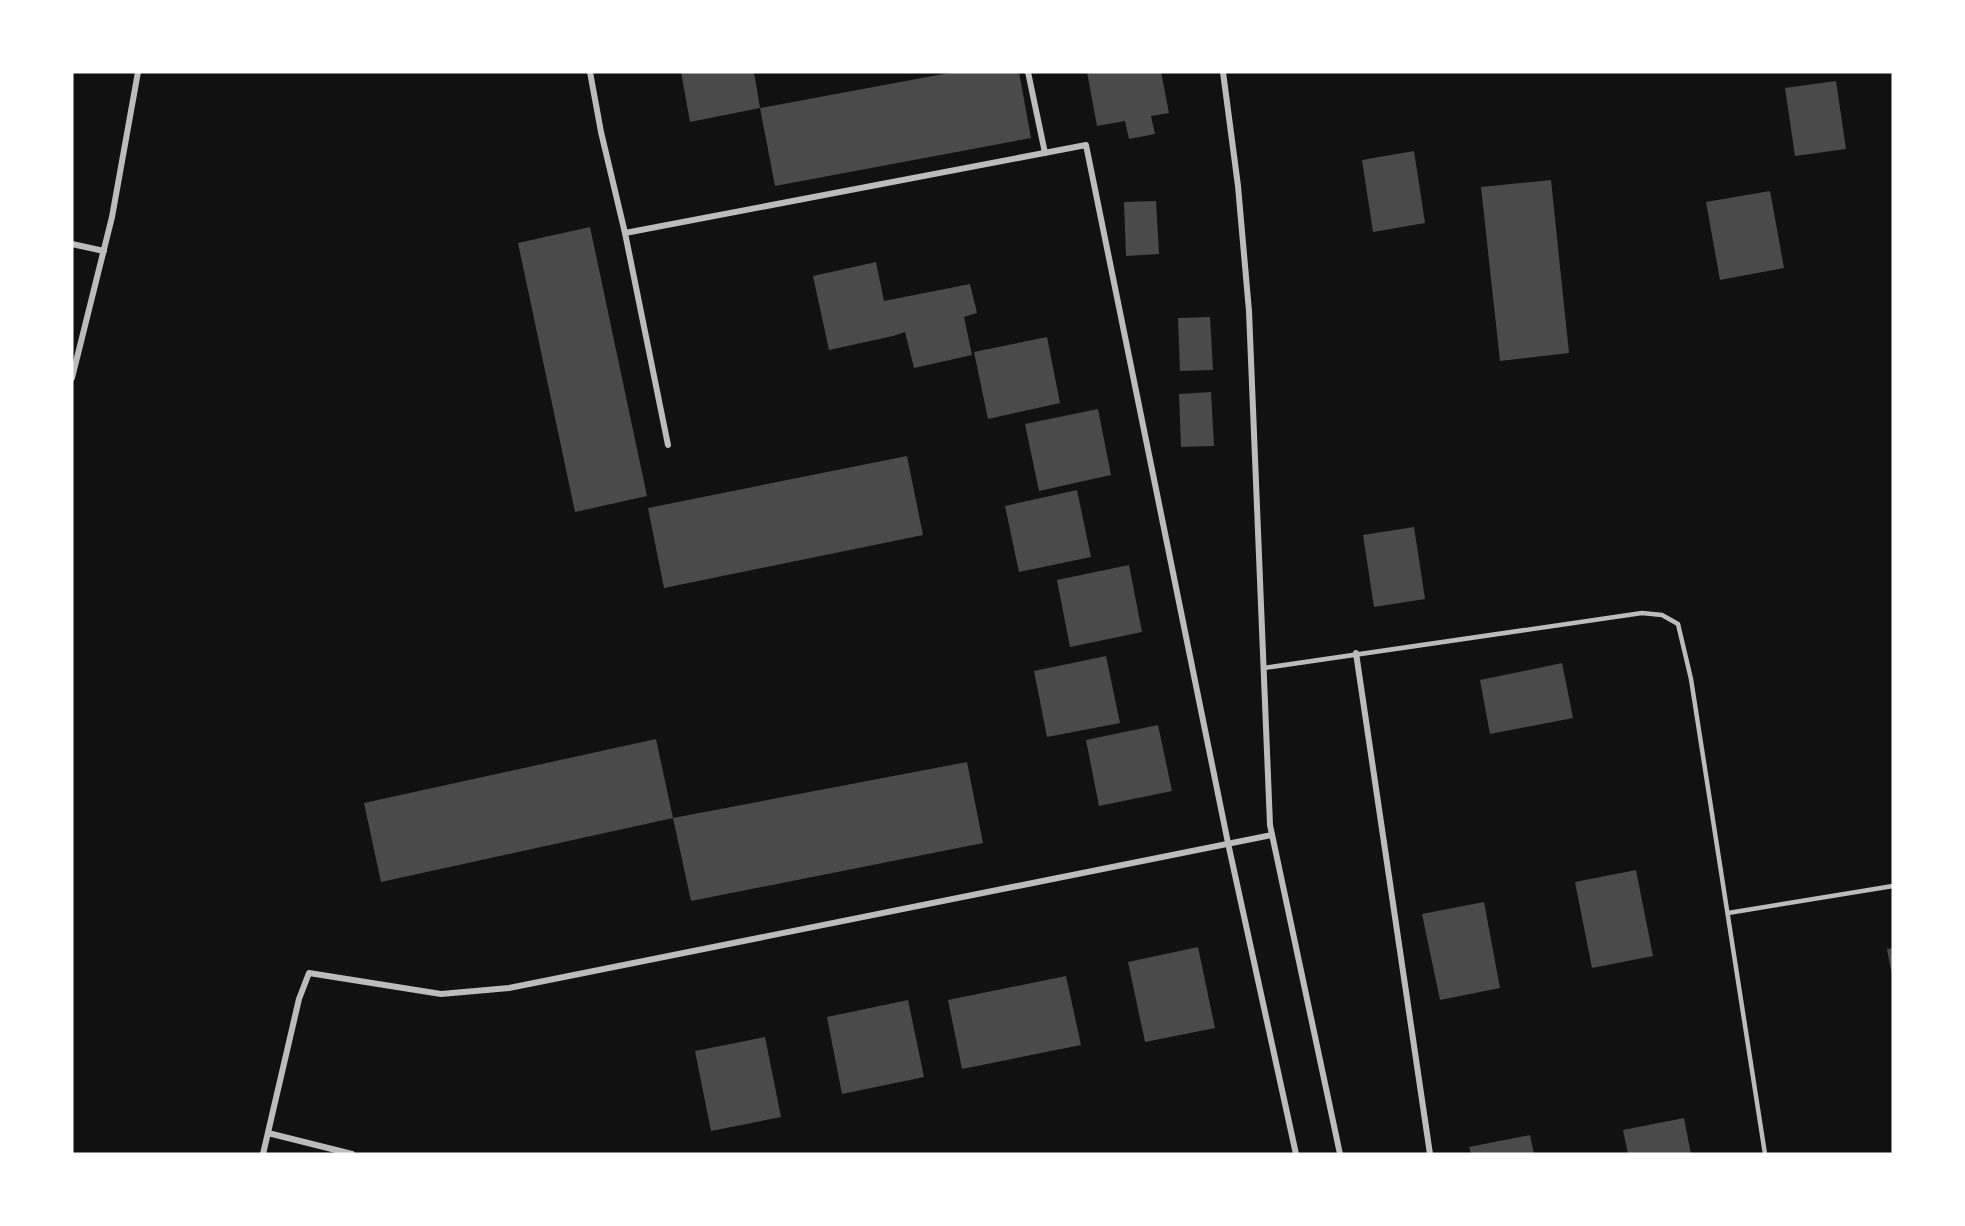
<svg xmlns="http://www.w3.org/2000/svg" width="1965" height="1226" font-family="'Open Sans',sans-serif">
<style>
.building{fill:#4a4a4a}
.lines{fill:none;stroke-linecap:round;stroke-linejoin:round}
.service{stroke:#bcbcbc;stroke-width:4.5}
.minor{stroke:#bcbcbc;stroke-width:6}
</style>
<rect width="100%" height="100%" fill="#111"/>
<g class="building">
<path d="M 681,72 L 754,72 L 760,108 L 690,122 Z"/>
<path d="M 954,72 L 1019,72 L 1031,138 L 775,186 L 760,108 Z"/>
<path d="M 1087,72 L 1161,72 L 1169,113 L 1151,116 L 1155,134 L 1129,139 L 1125,121 L 1097,126 Z"/>
<path d="M 1836,81 L 1846,149 L 1795,156 L 1785,88 Z"/>
<path d="M 1414,151 L 1425,223 L 1373,232 L 1362,160 Z"/>
<path d="M 1551,180 L 1569,353 L 1500,361 L 1481,187 Z"/>
<path d="M 1770,191 L 1784,268 L 1720,280 L 1706,202 Z"/>
<path d="M 1156,201 L 1159,254 L 1126,256 L 1124,202 Z"/>
<path d="M 590,227 L 647,496 L 575,512 L 518,243 Z"/>
<path d="M 876,262 L 884,301 L 970,284 L 977,313 L 964,317 L 972,355 L 914,368 L 905,332 L 893,336 L 829,350 L 813,276 Z"/>
<path d="M 1210,317 L 1213,370 L 1180,371 L 1178,318 Z"/>
<path d="M 1047,337 L 1060,403 L 988,419 L 974,352 Z"/>
<path d="M 1211,392 L 1214,446 L 1181,447 L 1179,394 Z"/>
<path d="M 1098,409 L 1111,475 L 1039,491 L 1025,424 Z"/>
<path d="M 907,456 L 923,535 L 664,588 L 648,508 Z"/>
<path d="M 1077,490 L 1091,557 L 1019,572 L 1005,506 Z"/>
<path d="M 1414,527 L 1425,599 L 1374,607 L 1363,535 Z"/>
<path d="M 1129,565 L 1142,632 L 1070,647 L 1057,580 Z"/>
<path d="M 1106,656 L 1120,723 L 1047,737 L 1034,671 Z"/>
<path d="M 1562,663 L 1573,718 L 1490,734 L 1480,680 Z"/>
<path d="M 1158,725 L 1172,791 L 1099,806 L 1086,740 Z"/>
<path d="M 656,739 L 673,818 L 381,882 L 364,803 Z"/>
<path d="M 967,762 L 983,843 L 691,901 L 673,818 Z"/>
<path d="M 1636,870 L 1653,956 L 1592,968 L 1575,882 Z"/>
<path d="M 1484,902 L 1500,988 L 1440,1000 L 1422,914 Z"/>
<path d="M 1198,947 L 1215,1028 L 1145,1042 L 1128,962 Z"/>
<path d="M 1893,948 L 1893,975 L 1892,975 L 1887,949 Z"/>
<path d="M 1066,976 L 1081,1045 L 962,1069 L 948,1000 Z"/>
<path d="M 908,1000 L 924,1077 L 842,1094 L 827,1017 Z"/>
<path d="M 765,1037 L 781,1117 L 711,1131 L 695,1051 Z"/>
<path d="M 1684,1118 L 1691,1154 L 1628,1154 L 1623,1130 Z"/>
<path d="M 1530,1135 L 1534,1154 L 1471,1154 L 1469,1147 Z"/>
</g>
<g class="lines">
<g class="service">
<path d="M 1264,668 L 1642,613 L 1662,615 L 1678,624 L 1691,679 L 1765,1154"/>
<path d="M 1728,913 L 1893,886"/>
</g>
<g class="minor">
<path d="M 590,72 L 601,132 L 625,233 L 668,445"/>
<path d="M 1028,72 L 1045,153"/>
<path d="M 1223,72 L 1238,186 L 1249,311 L 1270,825 L 1340,1154"/>
<path d="M 625,233 L 1086,145 L 1228,843 L 1296,1154"/>
<path d="M 72,244 L 104,251"/>
<path d="M 72,378 L 112,217 L 138,72"/>
<path d="M 1356,653 L 1430,1154"/>
<path d="M 268,1133 L 352,1154"/>
<path d="M 263,1154 L 299,999 L 309,973 L 441,994 L 509,988 L 1272,835"/>
</g>
</g>
<rect width="1965" height="1226" fill="none" stroke="#ffffff" stroke-width="147"/>
</svg>
